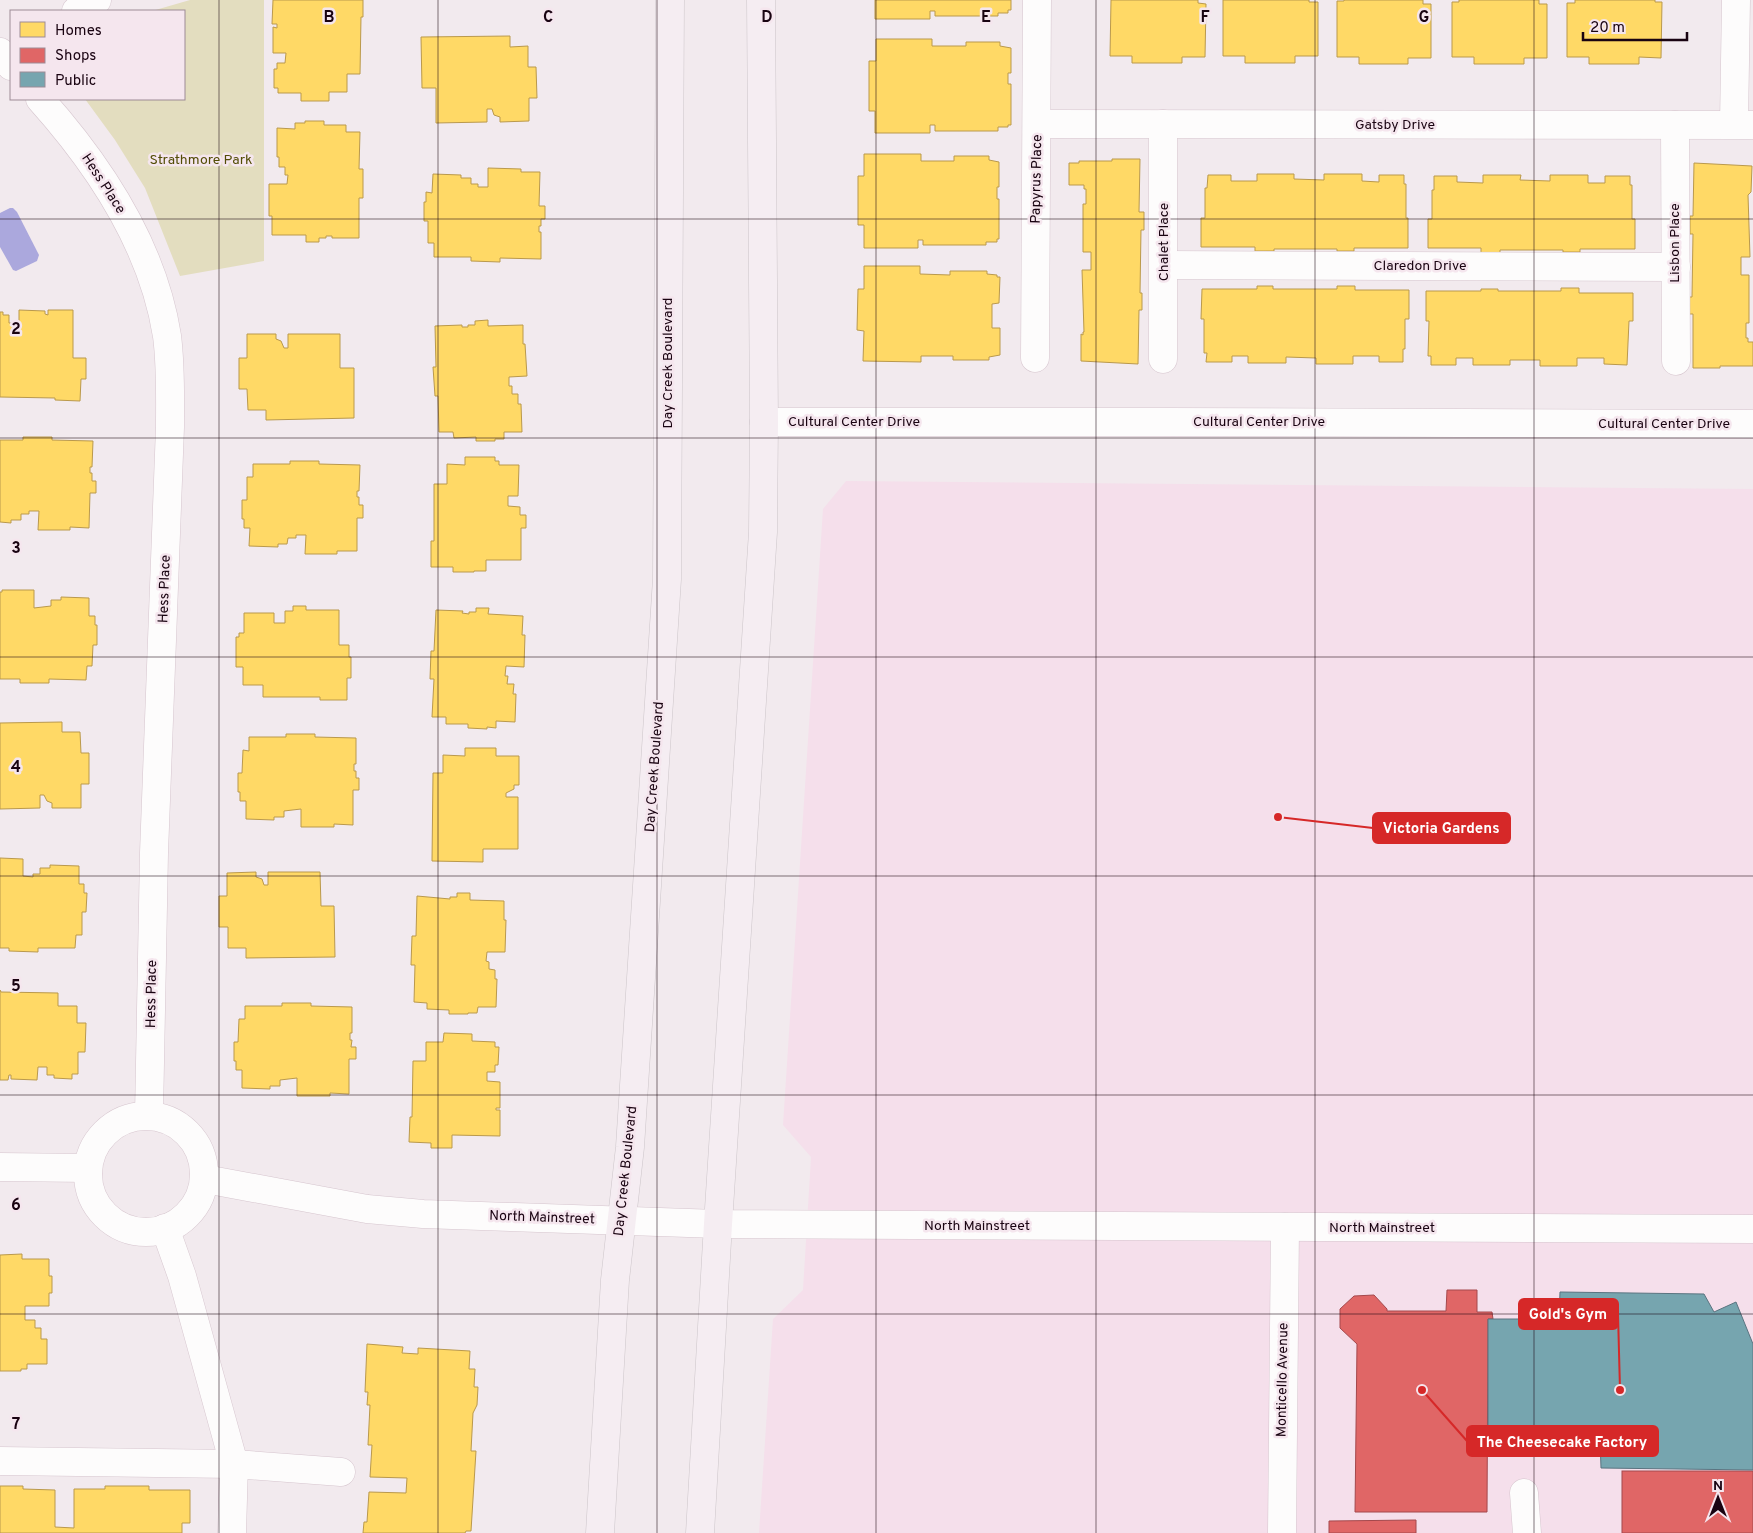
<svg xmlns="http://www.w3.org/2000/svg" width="1753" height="1533" font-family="Overpass,sans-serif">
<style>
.built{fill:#f5dfeb}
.green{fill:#e3ddbf}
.water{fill:#aba8dd}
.homes{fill:#ffd966;stroke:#ba994c}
.shops{fill:#e06666;stroke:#a4484c}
.public{fill:#76a5af;stroke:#5a7480}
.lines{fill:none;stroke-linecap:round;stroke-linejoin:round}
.minor-casing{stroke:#d6c5ce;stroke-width:29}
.major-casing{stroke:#ccc5c9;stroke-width:29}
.minor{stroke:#fdfcfc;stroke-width:28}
.major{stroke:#f5edf2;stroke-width:28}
.grid{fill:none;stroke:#190311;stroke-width:1;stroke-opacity:0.55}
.labels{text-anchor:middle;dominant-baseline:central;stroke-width:5;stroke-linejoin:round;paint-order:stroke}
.street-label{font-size:14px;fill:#190311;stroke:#f5e6ee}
.park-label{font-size:14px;fill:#524c05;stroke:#f5e6ee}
.grid-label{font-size:16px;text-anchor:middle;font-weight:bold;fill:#190311;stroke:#f5e6ee;stroke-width:5;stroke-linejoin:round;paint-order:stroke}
.leader{fill:none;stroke:#d62828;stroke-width:2}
.callout-dot{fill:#d62828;stroke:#f5e6ee;stroke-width:2}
.callout{fill:#d62828;stroke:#d62828;stroke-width:2}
.callout-label{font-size:15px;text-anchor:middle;font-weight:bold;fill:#fff}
</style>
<rect width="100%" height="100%" fill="#f2eaee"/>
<path class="built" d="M 846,481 L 1753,489 L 1753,1533 L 759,1533 L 773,1319 L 803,1290 L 811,1157 L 783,1125 L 823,509 Z"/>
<path class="green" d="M 190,0 L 264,0 L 264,261 L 180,276 L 145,188 L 115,140 L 85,99 L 184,99 L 184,11 L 152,11 Z"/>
<path class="water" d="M 10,208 L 13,208 L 17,212 L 39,255 L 37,261 L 16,271 L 13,270 L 0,247 L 0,213 Z"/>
<g class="homes">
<path d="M 273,0 L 363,0 L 363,17 L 361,17 L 360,74 L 347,74 L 347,92 L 329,92 L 329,101 L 301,101 L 301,93 L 278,93 L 278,88 L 274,88 L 274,69 L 277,69 L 277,63 L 285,63 L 286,53 L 273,53 L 273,27 L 277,28 L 277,24 L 272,24 Z"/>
<path d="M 875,0 L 1011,0 L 1011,10 L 1008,10 L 1008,13 L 998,13 L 998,16 L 935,16 L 935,11 L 930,11 L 930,19 L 875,19 Z"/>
<path d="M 1111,0 L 1198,0 L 1198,3 L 1206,4 L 1205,57 L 1182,57 L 1182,63 L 1132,63 L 1132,56 L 1110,56 Z"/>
<path d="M 1223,0 L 1309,0 L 1309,2 L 1318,2 L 1318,56 L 1295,56 L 1295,63 L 1245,63 L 1245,56 L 1223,56 Z"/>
<path d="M 1344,0 L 1423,0 L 1423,4 L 1431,4 L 1431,58 L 1408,58 L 1408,64 L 1359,64 L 1359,57 L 1337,57 L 1337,1 L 1344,1 Z"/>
<path d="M 1459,0 L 1539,0 L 1539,4 L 1547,4 L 1547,58 L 1524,58 L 1524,64 L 1474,64 L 1474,57 L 1452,57 L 1452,2 L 1459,2 Z"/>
<path d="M 1575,0 L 1655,0 L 1655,2 L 1662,2 L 1661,58 L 1639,57 L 1639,64 L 1589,64 L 1589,57 L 1567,57 L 1567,3 L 1575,3 Z"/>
<path d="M 510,36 L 510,47 L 528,46 L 528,67 L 536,67 L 537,98 L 529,98 L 529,121 L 500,122 L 500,117 L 494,115 L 492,109 L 487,109 L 487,122 L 436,123 L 436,88 L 422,88 L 421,37 Z"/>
<path d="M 876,39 L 932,39 L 932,46 L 966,46 L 966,42 L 1000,42 L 1000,46 L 1011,48 L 1011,73 L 1008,73 L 1008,84 L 1011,84 L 1011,125 L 1008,125 L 1008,127 L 998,127 L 998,131 L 935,131 L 935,125 L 930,125 L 930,133 L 875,133 L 875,111 L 869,111 L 869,61 L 876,61 Z"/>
<path d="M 305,121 L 324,121 L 324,125 L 346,125 L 346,132 L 360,132 L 359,169 L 363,169 L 363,198 L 359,198 L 359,238 L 332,238 L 332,236 L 326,236 L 326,238 L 319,238 L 319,242 L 306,242 L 306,235 L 272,235 L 272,216 L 269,216 L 269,184 L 287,184 L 288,175 L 285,175 L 285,167 L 279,167 L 279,157 L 277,157 L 277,128 L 295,129 L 295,123 L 305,123 Z"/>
<path d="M 864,154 L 921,154 L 921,161 L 954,161 L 954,156 L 989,156 L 989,160 L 999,162 L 999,187 L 997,187 L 997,199 L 999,199 L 999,239 L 997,239 L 997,242 L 986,242 L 986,245 L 923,245 L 923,240 L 918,240 L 918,248 L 864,248 L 864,225 L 858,225 L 858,176 L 864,176 Z"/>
<path d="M 1112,159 L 1140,159 L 1139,212 L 1144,212 L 1144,230 L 1141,230 L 1140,293 L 1142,293 L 1142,310 L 1139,310 L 1138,364 L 1081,361 L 1081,334 L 1083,335 L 1083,332 L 1084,332 L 1082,270 L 1091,270 L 1091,252 L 1083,252 L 1083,204 L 1086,204 L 1086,189 L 1084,189 L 1084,185 L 1069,185 L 1069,163 L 1079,163 L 1079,161 L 1112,161 Z"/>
<path d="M 1694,163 L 1752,166 L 1751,192 L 1748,195 L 1750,257 L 1741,257 L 1741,275 L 1749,275 L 1749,323 L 1746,323 L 1746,338 L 1748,338 L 1748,342 L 1753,342 L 1753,366 L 1720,366 L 1720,368 L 1693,368 L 1693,314 L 1688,314 L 1688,297 L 1692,297 L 1693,234 L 1690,234 L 1690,216 L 1693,216 Z"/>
<path d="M 488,168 L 521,169 L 521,172 L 540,172 L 539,206 L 545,206 L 545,219 L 541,219 L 541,226 L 539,226 L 539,232 L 541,232 L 541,259 L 500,258 L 500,262 L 471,261 L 471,257 L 434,257 L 434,243 L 428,243 L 428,221 L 424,221 L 424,202 L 426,202 L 426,192 L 432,193 L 433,174 L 461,175 L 461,178 L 471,178 L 471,184 L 478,184 L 478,187 L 488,187 Z"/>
<path d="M 1257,174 L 1294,174 L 1294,179 L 1324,180 L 1324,174 L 1362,174 L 1362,181 L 1379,182 L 1379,175 L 1404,175 L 1404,184 L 1406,184 L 1406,218 L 1408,218 L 1408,248 L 1354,248 L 1354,251 L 1337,251 L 1337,249 L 1274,249 L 1274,251 L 1255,251 L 1255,247 L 1201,247 L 1201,218 L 1205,218 L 1205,188 L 1207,188 L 1208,175 L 1231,175 L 1231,181 L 1257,181 Z"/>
<path d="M 1483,175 L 1521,175 L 1520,180 L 1550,181 L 1550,175 L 1588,175 L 1588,183 L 1605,183 L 1605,176 L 1630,176 L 1630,185 L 1632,185 L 1632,219 L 1635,219 L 1635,249 L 1580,249 L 1580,252 L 1563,252 L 1563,250 L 1500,250 L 1500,253 L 1481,253 L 1481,248 L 1428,248 L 1428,219 L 1432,219 L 1432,190 L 1434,190 L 1434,176 L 1457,176 L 1457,182 L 1483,183 Z"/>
<path d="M 864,266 L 920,266 L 920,274 L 950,275 L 950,271 L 987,271 L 987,274 L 997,275 L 997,277 L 1000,277 L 999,303 L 992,304 L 992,328 L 1000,328 L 1000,355 L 989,357 L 989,360 L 953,360 L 953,356 L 921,356 L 921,362 L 863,361 L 864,331 L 857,330 L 858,289 L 864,289 Z"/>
<path d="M 1257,286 L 1273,286 L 1273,289 L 1337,289 L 1337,286 L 1355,286 L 1355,290 L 1409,290 L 1409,319 L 1405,319 L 1405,349 L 1403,349 L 1403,362 L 1379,362 L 1379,356 L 1353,356 L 1353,364 L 1316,364 L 1316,358 L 1286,357 L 1286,363 L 1248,363 L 1248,356 L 1232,356 L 1232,362 L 1206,362 L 1207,353 L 1204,353 L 1204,319 L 1201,319 L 1202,289 L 1257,289 Z"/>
<path d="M 1561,288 L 1579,288 L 1579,293 L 1633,293 L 1633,321 L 1629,321 L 1627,365 L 1604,364 L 1604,358 L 1577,358 L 1577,366 L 1540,366 L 1540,360 L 1510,360 L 1510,365 L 1473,365 L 1473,358 L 1456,358 L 1456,365 L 1431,365 L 1431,356 L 1428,356 L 1429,321 L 1426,321 L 1426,291 L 1481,291 L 1481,289 L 1498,289 L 1498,291 L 1561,291 Z"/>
<path d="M 19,310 L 45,311 L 45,314 L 48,315 L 48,310 L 73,310 L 73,358 L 86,358 L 86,379 L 81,379 L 80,401 L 55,400 L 55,398 L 0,397 L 0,312 L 3,312 L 3,315 L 9,315 L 9,323 L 19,323 Z"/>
<path d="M 488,320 L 488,326 L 523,325 L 523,344 L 525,344 L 527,376 L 509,377 L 509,386 L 512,386 L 512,394 L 518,394 L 518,404 L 521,404 L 522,432 L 504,432 L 504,439 L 495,439 L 495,441 L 476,441 L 476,437 L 454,438 L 453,432 L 439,432 L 438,396 L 435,396 L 433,367 L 436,367 L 435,326 L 462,325 L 462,327 L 468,327 L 468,325 L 475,325 L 475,321 Z"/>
<path d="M 247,334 L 276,334 L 276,339 L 281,341 L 284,348 L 288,348 L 288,334 L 340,334 L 340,368 L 354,368 L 354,418 L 266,420 L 266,410 L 248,410 L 247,389 L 239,389 L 239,358 L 247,358 Z"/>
<path d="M 23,437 L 52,437 L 52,440 L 93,441 L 92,467 L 90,467 L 90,473 L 92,473 L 92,481 L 96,481 L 96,493 L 90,493 L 89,528 L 70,527 L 70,530 L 38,530 L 39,511 L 29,511 L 29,514 L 21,514 L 21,520 L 11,520 L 11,523 L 0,522 L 0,440 L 23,440 Z"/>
<path d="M 465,457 L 495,457 L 495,461 L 499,461 L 499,465 L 519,465 L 518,496 L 508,496 L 508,506 L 520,507 L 520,515 L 526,515 L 526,528 L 521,528 L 521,560 L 486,560 L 486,571 L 474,571 L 474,572 L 453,572 L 453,567 L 431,567 L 431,541 L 434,541 L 434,484 L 447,484 L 447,464 L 465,465 Z"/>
<path d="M 290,461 L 319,461 L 319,464 L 360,465 L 359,491 L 357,491 L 357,497 L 359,497 L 359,505 L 363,505 L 363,518 L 357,518 L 357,551 L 337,551 L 337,554 L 305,554 L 306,535 L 296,535 L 296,538 L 288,538 L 287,544 L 278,544 L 278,547 L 249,546 L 250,528 L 244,528 L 244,519 L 242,519 L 242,500 L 247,500 L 247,477 L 253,477 L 253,464 L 290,464 Z"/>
<path d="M 2,590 L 34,590 L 34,608 L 51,606 L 51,600 L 61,600 L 61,597 L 89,598 L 89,616 L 95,616 L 95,625 L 97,625 L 97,645 L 93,645 L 92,666 L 87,666 L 86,680 L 49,679 L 49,683 L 20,683 L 20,679 L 0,679 L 0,592 L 2,592 Z"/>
<path d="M 293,606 L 306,606 L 306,610 L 339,610 L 339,645 L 349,645 L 349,657 L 351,657 L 351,678 L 347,678 L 347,700 L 320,700 L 320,697 L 263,697 L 263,685 L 243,685 L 243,667 L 236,667 L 236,637 L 239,637 L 239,633 L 244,633 L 244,613 L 274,613 L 274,623 L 285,623 L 285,611 L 293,611 Z"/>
<path d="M 476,608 L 489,608 L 488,614 L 523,616 L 522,635 L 525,635 L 524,667 L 506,666 L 505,676 L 508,676 L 507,684 L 514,684 L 513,694 L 516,694 L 515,722 L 496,721 L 496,728 L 487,727 L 487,729 L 468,728 L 468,724 L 446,724 L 446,717 L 432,717 L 434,679 L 430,679 L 431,651 L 434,651 L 436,610 L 463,611 L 462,613 L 469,614 L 469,612 L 476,612 Z"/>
<path d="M 62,722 L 62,732 L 80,732 L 81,753 L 89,753 L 89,784 L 81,784 L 81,808 L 52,808 L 52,803 L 47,801 L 44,795 L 40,795 L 40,808 L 0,809 L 0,723 Z"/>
<path d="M 286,734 L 315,734 L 315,737 L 356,738 L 356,764 L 354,764 L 354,771 L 356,771 L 356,778 L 359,778 L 359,790 L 353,790 L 353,825 L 334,824 L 334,827 L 301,827 L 301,809 L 284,811 L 284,817 L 274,817 L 274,820 L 246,819 L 246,801 L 240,801 L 240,792 L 238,792 L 238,773 L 242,773 L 243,750 L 249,751 L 249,737 L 286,737 Z"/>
<path d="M 465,748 L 496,748 L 496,756 L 519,756 L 519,785 L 514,785 L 514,789 L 506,793 L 506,797 L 518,797 L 518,849 L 483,849 L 483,862 L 432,861 L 433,773 L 443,773 L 443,755 L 465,756 Z"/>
<path d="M 0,858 L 23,859 L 23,876 L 33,877 L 33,874 L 40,874 L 40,868 L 50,868 L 50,865 L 79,866 L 79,884 L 84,884 L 84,893 L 87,893 L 86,912 L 82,912 L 82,935 L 76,935 L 75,948 L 38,948 L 38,952 L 9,951 L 9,948 L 0,948 Z"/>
<path d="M 256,872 L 256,877 L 262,879 L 264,885 L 268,885 L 268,872 L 320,872 L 321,906 L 334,906 L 335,957 L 246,958 L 246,948 L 228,948 L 228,927 L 219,927 L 219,896 L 227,896 L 227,873 Z"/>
<path d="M 457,893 L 470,893 L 470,900 L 504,901 L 504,920 L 506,920 L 505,952 L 487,952 L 486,961 L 489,962 L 489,969 L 495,970 L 495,979 L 497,979 L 496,1007 L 478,1007 L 477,1013 L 468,1013 L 468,1014 L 449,1014 L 449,1010 L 427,1009 L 427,1003 L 414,1002 L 415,965 L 411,965 L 412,936 L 416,936 L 417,896 L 450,899 L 450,897 L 457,897 Z"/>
<path d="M 0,990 L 1,992 L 58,993 L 58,1006 L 77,1006 L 77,1023 L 86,1023 L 85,1052 L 78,1052 L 78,1074 L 72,1074 L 72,1079 L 54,1078 L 54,1075 L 47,1075 L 47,1067 L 38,1067 L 37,1080 L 11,1079 L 11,1075 L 9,1075 L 8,1080 L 0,1080 Z"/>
<path d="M 282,1003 L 311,1003 L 311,1006 L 352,1007 L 352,1033 L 350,1033 L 350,1040 L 352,1040 L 351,1047 L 356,1047 L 356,1059 L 349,1059 L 349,1094 L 330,1093 L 330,1096 L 297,1096 L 297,1078 L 280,1080 L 280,1086 L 270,1086 L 270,1089 L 242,1088 L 242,1070 L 236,1070 L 236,1061 L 234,1061 L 234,1042 L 238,1042 L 239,1019 L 245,1019 L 245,1006 L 282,1006 Z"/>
<path d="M 444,1033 L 472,1034 L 472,1041 L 495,1042 L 495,1047 L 499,1047 L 498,1065 L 495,1065 L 495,1072 L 487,1072 L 487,1081 L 500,1082 L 500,1108 L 496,1108 L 496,1110 L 500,1110 L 500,1136 L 452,1135 L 452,1148 L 431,1148 L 431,1143 L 409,1142 L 410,1117 L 412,1117 L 413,1061 L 426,1061 L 426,1042 L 443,1042 Z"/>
<path d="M 22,1254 L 22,1259 L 49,1259 L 49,1276 L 52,1276 L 52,1293 L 49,1293 L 49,1306 L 25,1306 L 25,1320 L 35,1320 L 35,1328 L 41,1328 L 41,1339 L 47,1339 L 47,1364 L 27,1364 L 27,1369 L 21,1369 L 21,1371 L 0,1371 L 0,1255 Z"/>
<path d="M 367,1344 L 403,1347 L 402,1353 L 418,1354 L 418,1348 L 470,1351 L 469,1369 L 475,1369 L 474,1387 L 478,1387 L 477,1405 L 473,1413 L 471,1451 L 476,1451 L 471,1531 L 466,1531 L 465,1533 L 363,1533 L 364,1522 L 367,1522 L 369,1492 L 406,1493 L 407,1478 L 370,1477 L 372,1445 L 368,1445 L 370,1405 L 367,1405 L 368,1392 L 365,1392 Z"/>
<path d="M 0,1486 L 23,1486 L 23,1489 L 55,1490 L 55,1527 L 74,1528 L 74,1489 L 105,1489 L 105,1486 L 149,1486 L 149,1490 L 190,1490 L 190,1523 L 182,1523 L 182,1533 L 0,1533 Z"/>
</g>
<g class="shops">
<path d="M 1447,1290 L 1477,1290 L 1477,1312 L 1492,1312 L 1493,1319 L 1488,1319 L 1487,1512 L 1355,1512 L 1357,1344 L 1340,1328 L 1340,1309 L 1354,1296 L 1374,1295 L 1387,1309 L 1387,1311 L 1446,1311 Z"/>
<rect x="1622" y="1471" width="131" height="62"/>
<path d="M 1416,1520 L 1416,1533 L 1329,1533 L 1329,1521 Z"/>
</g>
<path class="public" d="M 1560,1292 L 1704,1294 L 1714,1312 L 1736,1302 L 1753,1344 L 1753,1470 L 1601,1468 L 1600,1439 L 1488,1436 L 1488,1319 L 1559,1319 Z"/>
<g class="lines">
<defs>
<g id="minor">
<path d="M 76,11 L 97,0"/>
<path d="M 0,52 L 11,66"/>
<path d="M 40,99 C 100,166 153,246 167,336 C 171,366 170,397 170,427 L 154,853 L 149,1115"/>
<path d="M 1038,124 L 1753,125"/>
<path d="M 1163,124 L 1163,359"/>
<path d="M 1734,124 L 1736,0"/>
<path d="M 1675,125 L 1676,361"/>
<path d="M 1164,265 L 1676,267"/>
<path d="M 1035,358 L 1037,0"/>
<path d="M 764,422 L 1163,422 L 1753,424"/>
<circle cx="146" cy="1174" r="58"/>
<path d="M 0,1167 L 88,1168"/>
<path d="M 205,1179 L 367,1209 L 423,1214 L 718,1224 L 1753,1229"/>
<path d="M 165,1228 L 182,1276 L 234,1464 L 232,1533"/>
<path d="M 0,1461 L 234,1464 L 341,1472"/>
<path d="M 1524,1493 L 1527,1533"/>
<path d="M 1282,1533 L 1285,1227"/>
</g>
<g id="major">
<path d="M 600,1533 L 615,1280 L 630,1147 L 667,579 L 670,0"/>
<path d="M 700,1533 L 718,1224 L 763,532 L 764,422 L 761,0"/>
</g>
</defs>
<use href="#minor" class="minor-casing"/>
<use href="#major" class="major-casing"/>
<use href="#minor" class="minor"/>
<use href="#major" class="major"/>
</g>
<path class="grid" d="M 219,0 L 219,1533M 438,0 L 438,1533M 657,0 L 657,1533M 876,0 L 876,1533M 1096,0 L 1096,1533M 1315,0 L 1315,1533M 1534,0 L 1534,1533M 0,219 L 1753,219M 0,438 L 1753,438M 0,657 L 1753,657M 0,876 L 1753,876M 0,1095 L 1753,1095M 0,1314 L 1753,1314"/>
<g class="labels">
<g class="street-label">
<text x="1395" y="125">Gatsby Drive</text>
<text transform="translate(1037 179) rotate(-89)">Papyrus Place</text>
<text transform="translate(103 184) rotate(57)">Hess Place</text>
<text transform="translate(1164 242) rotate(-90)">Chalet Place</text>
<text transform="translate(1675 243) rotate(-90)">Lisbon Place</text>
<text x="1420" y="266">Claredon Drive</text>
<text transform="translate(668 363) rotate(-90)">Day Creek Boulevard</text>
<text x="854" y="422">Cultural Center Drive</text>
<text x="1259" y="422">Cultural Center Drive</text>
<text x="1664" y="424">Cultural Center Drive</text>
<text transform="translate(165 589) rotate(-88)">Hess Place</text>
<text transform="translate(655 767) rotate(-86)">Day Creek Boulevard</text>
<text transform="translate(152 994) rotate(-89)">Hess Place</text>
<text transform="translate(626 1171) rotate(-84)">Day Creek Boulevard</text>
<text transform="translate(542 1218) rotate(2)">North Mainstreet</text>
<text x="977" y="1226">North Mainstreet</text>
<text x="1382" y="1228">North Mainstreet</text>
<text transform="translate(1283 1380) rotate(-89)">Monticello Avenue</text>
</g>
<g class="park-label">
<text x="201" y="160">Strathmore Park</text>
</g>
</g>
<g class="grid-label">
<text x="329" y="22">B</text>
<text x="548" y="22">C</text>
<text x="767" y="22">D</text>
<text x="986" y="22">E</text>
<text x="1205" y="22">F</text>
<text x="1424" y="22">G</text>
<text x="16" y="334">2</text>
<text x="16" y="553">3</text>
<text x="16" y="772">4</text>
<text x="16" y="991">5</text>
<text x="16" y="1210">6</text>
<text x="16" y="1429">7</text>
</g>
<path class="leader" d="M1278 817L1373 828M1620 1390L1618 1314M1422 1390L1467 1441"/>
<g class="callout-dot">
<circle cx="1278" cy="817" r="5"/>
<circle cx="1620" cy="1390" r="5"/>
<circle cx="1422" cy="1390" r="5"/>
</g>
<g class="callout">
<rect x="1373" y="813" width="137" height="30" rx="5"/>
<rect x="1519" y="1299" width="99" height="30" rx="5"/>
<rect x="1467" y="1426" width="191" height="30" rx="5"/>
</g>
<g class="callout-label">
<text x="1441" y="833">Victoria Gardens</text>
<text x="1568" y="1319">Gold's Gym</text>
<text x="1562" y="1447">The Cheesecake Factory</text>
</g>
<rect x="10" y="10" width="175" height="90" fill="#f5e6ee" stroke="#9d8b96"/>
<rect x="20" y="22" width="25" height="15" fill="#ffd966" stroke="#9d8b96"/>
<text x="55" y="35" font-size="15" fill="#190311">Homes</text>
<rect x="20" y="48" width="25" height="15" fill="#e06666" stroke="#9d8b96"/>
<text x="55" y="60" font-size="15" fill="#190311">Shops</text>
<rect x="20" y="72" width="25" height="15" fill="#76a5af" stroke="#9d8b96"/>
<text x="55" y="85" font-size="15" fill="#190311">Public</text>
<g transform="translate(1718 1498)" stroke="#f5e6ee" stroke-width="4" paint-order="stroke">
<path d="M0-4L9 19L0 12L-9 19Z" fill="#190311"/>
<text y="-8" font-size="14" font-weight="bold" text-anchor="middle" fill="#190311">N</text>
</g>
<path d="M1583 32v8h104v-8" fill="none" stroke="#190311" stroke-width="2.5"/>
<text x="1590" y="32" font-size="15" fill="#190311" stroke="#f5e6ee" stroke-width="4" paint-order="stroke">20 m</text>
</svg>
